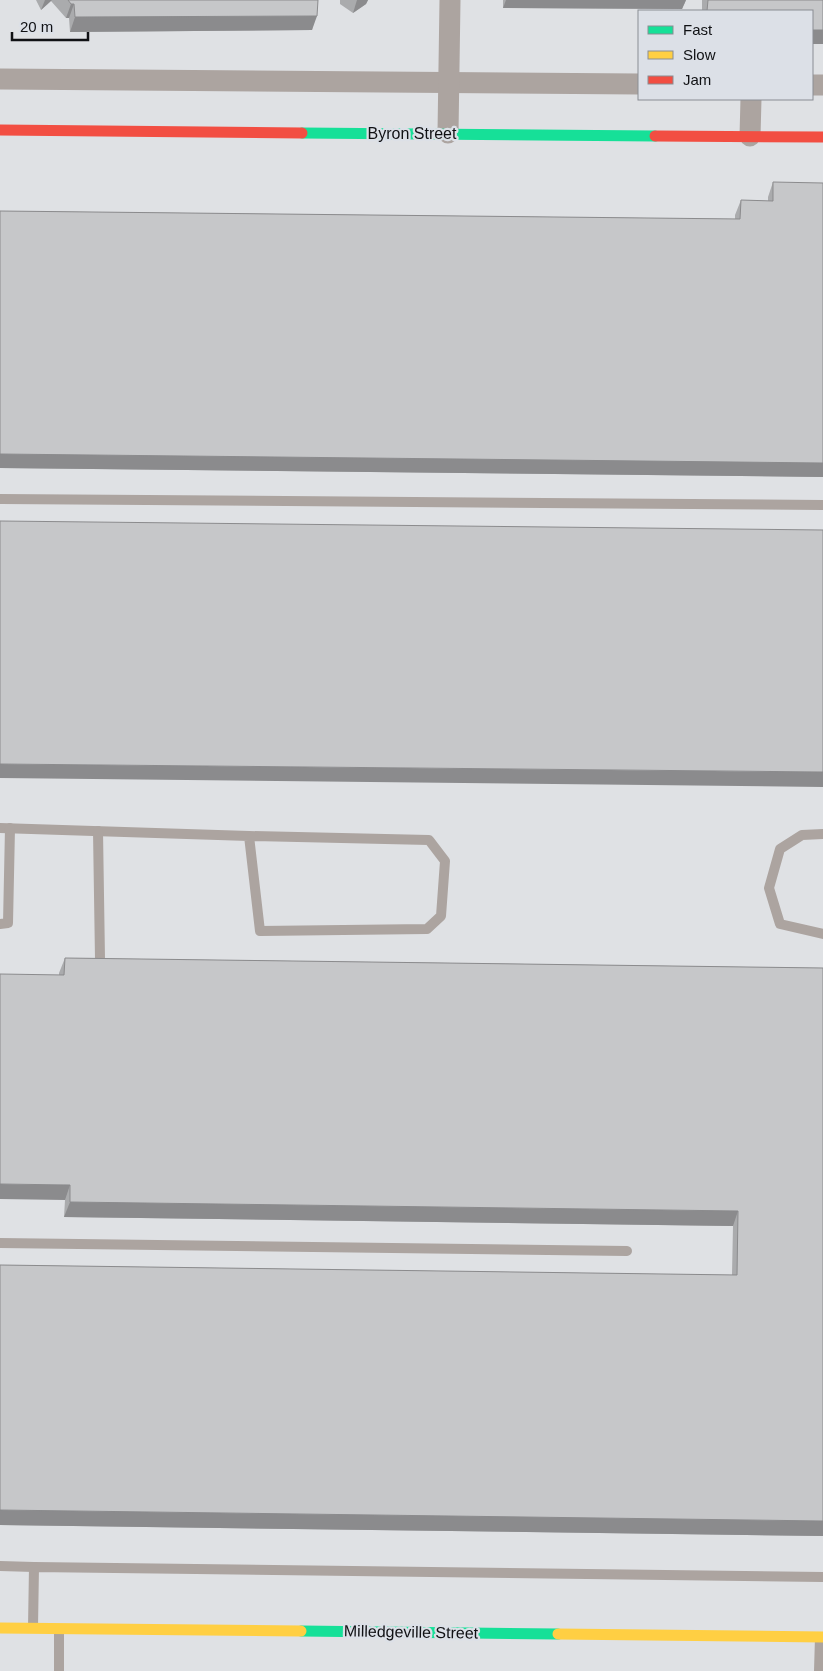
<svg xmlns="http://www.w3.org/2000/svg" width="823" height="1671" font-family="Arial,sans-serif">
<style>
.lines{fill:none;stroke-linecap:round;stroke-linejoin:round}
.lane{stroke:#aca4a0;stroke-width:10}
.street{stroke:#aca4a0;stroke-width:21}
.fast{stroke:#16e098;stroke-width:11}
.slow{stroke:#ffcf43;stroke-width:11}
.jam{stroke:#f24e42;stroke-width:11}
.wall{fill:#aaabad}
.shaded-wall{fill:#8b8b8d}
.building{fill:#c6c7c9;stroke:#8b8b8d}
.labels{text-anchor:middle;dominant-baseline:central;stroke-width:4.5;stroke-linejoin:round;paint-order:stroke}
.street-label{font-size:16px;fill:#101114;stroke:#dce0e7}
</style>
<rect width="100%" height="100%" fill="#dfe1e4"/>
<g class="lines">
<g class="lane">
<path d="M 0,499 L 823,505"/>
<path d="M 0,828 L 249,836 L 429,840 L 445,861 L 441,916 L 427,929 L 260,931 L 249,836"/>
<path d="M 98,831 L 100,959"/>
<path d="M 823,834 L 802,835 L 780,849 L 769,888 L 780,924 L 823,934"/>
<path d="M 0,924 L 8,923 L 10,828"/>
<path d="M 0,1243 L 627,1251"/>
<path d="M 0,1566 L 34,1567"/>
<path d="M 33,1627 L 34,1567 L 823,1577"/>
<path d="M 59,1671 L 59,1630"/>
<path d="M 819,1671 L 820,1637"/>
</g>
<g class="street">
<path d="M 0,79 L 639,84"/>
<path d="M 812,85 L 823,85"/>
<path d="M 448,133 L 450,0"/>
<path d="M 750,136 L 751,99"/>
</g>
<g class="fast">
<path d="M 302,133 L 655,136"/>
<path d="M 301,1631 L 558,1634"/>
</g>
<g class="slow">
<path d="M 0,1628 L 301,1631"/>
<path d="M 558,1634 L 823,1637"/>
</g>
<g class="jam">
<path d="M 0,130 L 302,133"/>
<path d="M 655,136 L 823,137"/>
</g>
</g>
<g class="wall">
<path d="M 36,0 L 318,0 L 312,30 L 70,32 L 69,18 L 66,18 L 51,1 L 41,10 Z"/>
<path d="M 340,0 L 368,0 L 366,4 L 353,13 L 340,4 Z"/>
<path d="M 503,0 L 686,0 L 682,9 L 503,8 Z"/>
<path d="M 702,0 L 823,0 L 823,44 L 812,44 L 812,11 L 702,11 Z"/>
<path d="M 773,182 L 823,477 L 0,468 L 0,211 L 735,219 L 735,215 L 741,200 L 768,201 L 768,197 Z"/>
<path d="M 65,958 L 823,968 L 823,1536 L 0,1525 L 0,1265 L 732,1275 L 733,1226 L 64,1217 L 65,1200 L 59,975 L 59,973 Z"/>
</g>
<g class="shaded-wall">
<path d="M 45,0 L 52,0 L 41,10 Z"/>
<path d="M 357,0 L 368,0 L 366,4 L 353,13 Z"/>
<path d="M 506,0 L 686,0 L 682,9 L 503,8 Z"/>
<path d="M 71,4 L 74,4 L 69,18 L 66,18 Z"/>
<path d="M 317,16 L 312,30 L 70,32 L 75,17 Z"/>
<rect x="812" y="30" width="11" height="14"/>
<path d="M 0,454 L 823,463 L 823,477 L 0,468 Z"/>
<path d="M 0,764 L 823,772 L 823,787 L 0,778 Z"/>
<path d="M 0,1184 L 70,1185 L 65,1200 L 0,1199 Z"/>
<path d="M 70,1202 L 738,1211 L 733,1226 L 64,1217 Z"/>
<path d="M 0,1510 L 823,1521 L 823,1536 L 0,1525 Z"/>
</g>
<g class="building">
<path d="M 68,0 L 318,0 L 317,16 L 75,17 L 74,4 L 71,4 Z"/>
<path d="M 708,0 L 823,0 L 823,30 L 812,30 L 812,11 L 707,11 Z"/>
<path d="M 773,182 L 823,183 L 823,463 L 0,454 L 0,211 L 740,219 L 741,200 L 773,201 Z"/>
<path d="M 0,521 L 823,530 L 823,772 L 0,764 Z"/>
<path d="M 65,958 L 823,968 L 823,1521 L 0,1510 L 0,1265 L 737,1275 L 738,1211 L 70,1202 L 70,1185 L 0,1184 L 0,974 L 64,975 Z"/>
</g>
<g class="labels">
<g class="street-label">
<text x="412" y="133">Byron Street</text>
<text transform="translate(411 1632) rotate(1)">Milledgeville Street</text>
</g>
</g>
<rect x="638" y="10" width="175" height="90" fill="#dce0e7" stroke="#8a8d93"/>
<rect x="648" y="26" width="25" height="8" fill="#16e098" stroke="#8a8d93"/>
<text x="683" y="35" font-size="15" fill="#101114">Fast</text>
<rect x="648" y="51" width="25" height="8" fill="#ffcf43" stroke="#8a8d93"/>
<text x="683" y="60" font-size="15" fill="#101114">Slow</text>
<rect x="648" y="76" width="25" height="8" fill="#f24e42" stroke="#8a8d93"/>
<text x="683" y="85" font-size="15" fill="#101114">Jam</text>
<path d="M12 32v8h76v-8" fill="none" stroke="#101114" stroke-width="2.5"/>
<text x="20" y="32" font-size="15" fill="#101114" stroke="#dce0e7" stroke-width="4" paint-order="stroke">20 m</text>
</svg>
